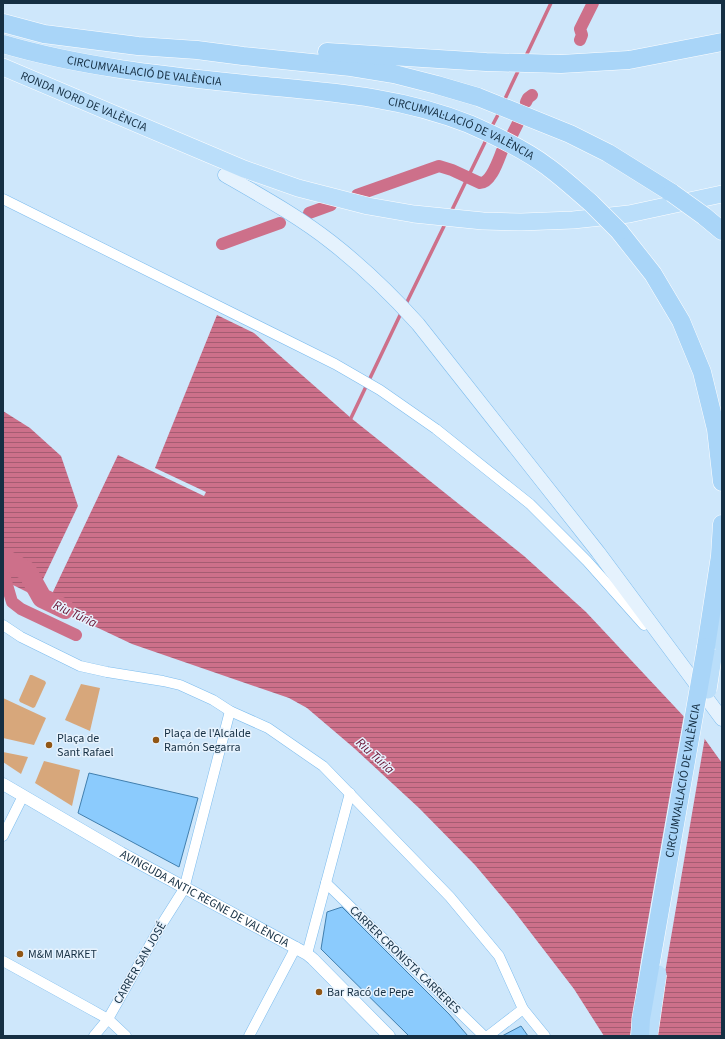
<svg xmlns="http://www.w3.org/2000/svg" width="725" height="1039" font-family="'Source Sans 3',sans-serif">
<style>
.grass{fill:#d7a77b}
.water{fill:url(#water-rules)}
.pier{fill:#cee7fb}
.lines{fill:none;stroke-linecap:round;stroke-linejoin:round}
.stream{stroke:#cd708a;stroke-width:3.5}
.canal{stroke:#cd708a;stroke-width:12}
.river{stroke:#cd708a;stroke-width:20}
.building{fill:#8bcbfd;stroke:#417fae}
.minor-casing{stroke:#7cbcee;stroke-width:11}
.tertiary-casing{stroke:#7cbcee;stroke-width:13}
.secondary-casing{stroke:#7cbcee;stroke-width:15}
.trunk-casing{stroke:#fff;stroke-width:18}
.motorway-casing{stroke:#fff;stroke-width:19}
.minor{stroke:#fff;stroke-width:10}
.tertiary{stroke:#fff;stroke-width:12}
.secondary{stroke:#e5f2fd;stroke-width:14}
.trunk{stroke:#badefa;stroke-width:17}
.motorway{stroke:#a9d5f8;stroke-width:18}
.trunk-bridge-casing{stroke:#fff;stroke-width:18;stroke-linecap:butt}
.motorway-bridge-casing{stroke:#fff;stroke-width:19;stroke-linecap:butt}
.trunk-bridge{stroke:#badefa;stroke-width:17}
.motorway-bridge{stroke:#a9d5f8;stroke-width:18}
.poi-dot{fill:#915614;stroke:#e6f2fd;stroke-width:1.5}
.labels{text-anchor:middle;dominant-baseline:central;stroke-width:3;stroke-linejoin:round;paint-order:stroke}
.street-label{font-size:12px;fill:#152f43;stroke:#e6f2fd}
.poi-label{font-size:12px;fill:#152f43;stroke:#e6f2fd;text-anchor:start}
.water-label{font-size:13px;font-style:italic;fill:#691434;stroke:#e6f2fd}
</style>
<defs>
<pattern id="water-rules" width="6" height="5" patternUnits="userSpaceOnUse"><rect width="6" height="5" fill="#cd708a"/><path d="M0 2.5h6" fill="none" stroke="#a55c72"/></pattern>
</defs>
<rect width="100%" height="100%" fill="#cee7fb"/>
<g class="grass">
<path d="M 30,675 L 32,675 L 45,681 L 46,683 L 35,707 L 33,708 L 20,702 L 19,700 Z"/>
<path d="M 81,684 L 100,688 L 90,731 L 65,720 Z"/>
<path d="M 3,698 L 46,718 L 34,745 L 3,738 Z"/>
<path d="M 3,752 L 28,757 L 21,774 L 3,762 Z"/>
<path d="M 44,761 L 80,770 L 72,806 L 35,783 Z"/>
</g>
<g class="water">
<path d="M 217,315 L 254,333 L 351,418 L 524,556 L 586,612 L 704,738 L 722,763 L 722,1036 L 604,1036 L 574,989 L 514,911 L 475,865 L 419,808 L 354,748 L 307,708 L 289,698 L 132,644 L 41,601 L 43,595 L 53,599 L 54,597 L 51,596 L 118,455 L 204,496 L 206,492 L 155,468 Z"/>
<path d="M 3,411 L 30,428 L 61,456 L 78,506 L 35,596 L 3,580 Z"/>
</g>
<path class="pier" d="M 684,714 L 705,737 L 666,967 L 655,1036 L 630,1036 L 641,960 Z"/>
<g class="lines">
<g class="stream">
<path d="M 525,58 L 551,3"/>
<path d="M 504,101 L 519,69"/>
<path d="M 491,128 L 500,111"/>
<path d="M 469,175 L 487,138"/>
<path d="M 451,212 L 467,179"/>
<path d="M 405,306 L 446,222"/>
<path d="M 351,418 L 402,311"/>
</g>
<g class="canal">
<path d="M 580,40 L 582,35 L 580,29 L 593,3"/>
<path d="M 526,102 L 528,98 L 532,95"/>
<path d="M 512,135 L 519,121"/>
<path d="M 357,195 L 439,166 L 452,170 L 480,183 C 491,183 498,161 502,151"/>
<path d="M 309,213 L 331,205"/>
<path d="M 222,244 L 280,223"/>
<path d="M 3,571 L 12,602 L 21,609 L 76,635"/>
</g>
<path class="river" d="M 3,558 L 27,571 L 42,598 L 65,609"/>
</g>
<g class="building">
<path d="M 89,773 L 198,798 L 179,867 L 78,813 Z"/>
<path d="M 342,907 L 449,1014 L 468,1036 L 409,1036 L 321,949 L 327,912 Z"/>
<path d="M 521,1026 L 528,1036 L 502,1036 Z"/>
</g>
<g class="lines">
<defs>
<g id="minor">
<path d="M 3,199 L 335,364 L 380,390 L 436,429 L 530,504 L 587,561 L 644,625"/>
<path d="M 3,625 L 21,637 L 80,666 L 107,672 L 163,681 L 180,685 L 213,700 L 230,711 L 268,728 L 323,766 L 450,897 L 499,956 L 523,1009 L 545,1036"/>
<path d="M 3,836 L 23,796"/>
<path d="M 326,883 L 484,1036"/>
<path d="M 307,954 L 350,793"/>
<path d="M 3,961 L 90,1009 L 108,1019 L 126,1036"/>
<path d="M 94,1036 L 108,1019 L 160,927 L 184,889 L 230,711"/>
<path d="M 249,1036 L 296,947"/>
<path d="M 488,1036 L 523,1009"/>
</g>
<g id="tertiary">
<path id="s1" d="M 3,784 L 121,853 L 307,954 L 313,959 L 389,1036"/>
</g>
<path id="secondary" d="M 225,175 C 261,196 298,216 331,242 C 363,267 391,294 418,324 L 598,552 L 722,719"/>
<g id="trunk">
<path id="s2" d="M 3,67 L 244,169 L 298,188 L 368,206 L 414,214 L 483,221 L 521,222 L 573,220 L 629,214 L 722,194"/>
<path d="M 713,658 L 722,609"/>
</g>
<g id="motorway">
<path d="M 3,23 L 44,34 L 138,46 L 197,50 L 243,56 L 351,67 L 394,74 L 437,85 L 478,97 L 570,134 L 608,153 L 672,193"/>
<path id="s3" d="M 3,44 C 85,68 170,76 255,85 C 329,92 399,96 469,124 C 494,135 526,150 548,167 C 563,178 577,191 591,203"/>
<path d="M 327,52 L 486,62 L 561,64 L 629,60 L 722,42"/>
<path d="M 704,216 L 722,231"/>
<path d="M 619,231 L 653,274 L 681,321 L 702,372 L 716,429 L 722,482"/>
<path d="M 706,647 L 720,556 L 722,524"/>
</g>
</defs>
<use href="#minor" class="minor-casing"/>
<use href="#tertiary" class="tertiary-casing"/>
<use href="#secondary" class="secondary-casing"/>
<use href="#trunk" class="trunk-casing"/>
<use href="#motorway" class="motorway-casing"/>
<use href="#minor" class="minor"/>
<use href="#tertiary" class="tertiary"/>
<use href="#secondary" class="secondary"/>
<use href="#trunk" class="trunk"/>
<use href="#motorway" class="motorway"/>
<defs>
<g id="trunk-bridge">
<path d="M 708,690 L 713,658"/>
<path d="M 649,1036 L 658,974"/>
</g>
<g id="motorway-bridge">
<path d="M 672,193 L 704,216"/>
<path d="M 591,203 L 619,231"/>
<path id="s4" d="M 640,1036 L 641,1019 L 656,933 L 706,647"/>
</g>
</defs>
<use href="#trunk-bridge" class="trunk-bridge-casing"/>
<use href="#motorway-bridge" class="motorway-bridge-casing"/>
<use href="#trunk-bridge" class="trunk-bridge"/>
<use href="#motorway-bridge" class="motorway-bridge"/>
</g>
<g class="poi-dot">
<circle cx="156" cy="740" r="4"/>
<circle cx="49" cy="745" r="4"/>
<circle cx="20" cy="954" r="4"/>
<circle cx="319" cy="992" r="4"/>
</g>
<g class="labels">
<g class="street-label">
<text stroke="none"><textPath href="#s3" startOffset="144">CIRCUMVAL·LACIÓ DE VALÈNCIA</textPath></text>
<text stroke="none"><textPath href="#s2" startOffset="88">RONDA NORD DE VALÈNCIA</textPath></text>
<text stroke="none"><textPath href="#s3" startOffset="468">CIRCUMVAL·LACIÓ DE VALÈNCIA</textPath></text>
<text stroke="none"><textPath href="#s4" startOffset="259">CIRCUMVAL·LACIÓ DE VALÈNCIA</textPath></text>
<text stroke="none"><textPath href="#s1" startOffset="232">AVINGUDA ANTIC REGNE DE VALÈNCIA</textPath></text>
<text transform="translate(405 960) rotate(44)">CARRER CRONISTA CARRERES</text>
<text transform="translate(140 963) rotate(-60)">CARRER SAN JOSÉ</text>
</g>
<g class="poi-label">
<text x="164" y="733">Plaça de l'Alcalde<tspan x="164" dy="14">Ramón Segarra</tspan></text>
<text x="57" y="738">Plaça de<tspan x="57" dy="14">Sant Rafael</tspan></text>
<text x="28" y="954">M&amp;M MARKET</text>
<text x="327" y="992">Bar Racó de Pepe</text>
</g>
<g class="water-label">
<text transform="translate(75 614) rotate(25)">Riu Túria</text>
<text transform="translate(375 756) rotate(42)">Riu Túria</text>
</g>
</g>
<rect width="725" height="1039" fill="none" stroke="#152f43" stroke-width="8"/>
</svg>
